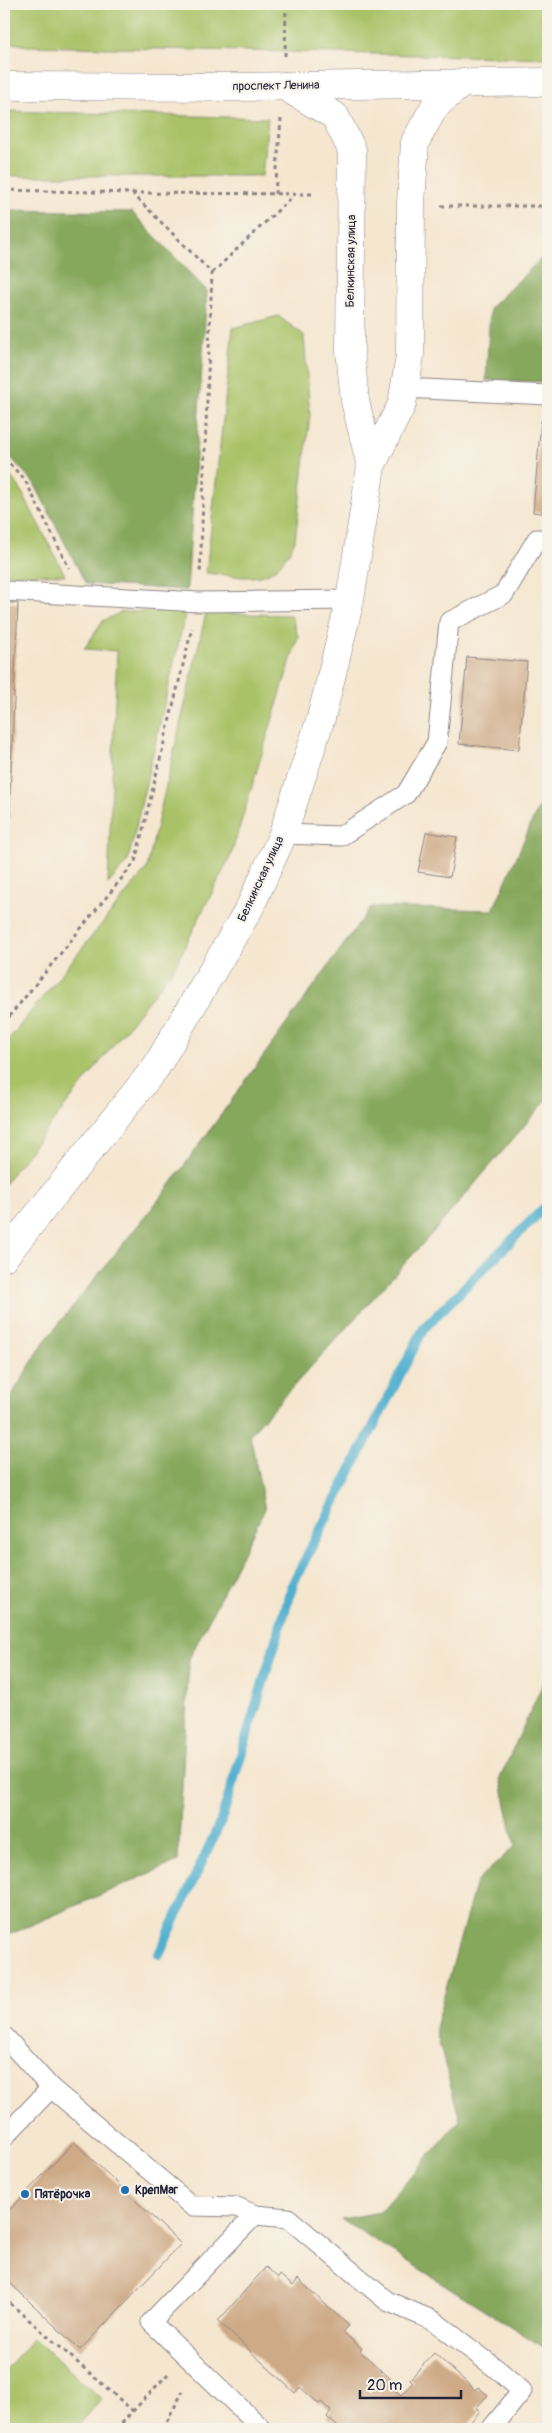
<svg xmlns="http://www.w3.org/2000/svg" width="552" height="2433" font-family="Pangolin,sans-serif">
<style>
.green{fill:#a9c267;stroke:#667251}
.forest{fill:#86a85c;stroke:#54654c}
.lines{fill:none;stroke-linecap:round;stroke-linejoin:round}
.stream{stroke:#51b0cf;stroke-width:10}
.building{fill:#ceaa87}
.service-casing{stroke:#8c8485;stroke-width:21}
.secondary-casing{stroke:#8c8485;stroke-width:29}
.path{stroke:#8c8485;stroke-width:3;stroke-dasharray:4 4;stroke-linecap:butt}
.service{stroke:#fff;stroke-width:19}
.secondary{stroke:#fff;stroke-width:28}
.poi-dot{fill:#1f6fb2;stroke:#f7f3e8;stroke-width:2}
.labels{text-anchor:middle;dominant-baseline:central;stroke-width:4;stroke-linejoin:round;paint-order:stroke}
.street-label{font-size:12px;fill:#22223b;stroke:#f7f3e8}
.poi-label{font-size:12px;font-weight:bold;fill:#22223b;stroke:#f7f3e8;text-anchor:start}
</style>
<rect width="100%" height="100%" fill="#f7f3e8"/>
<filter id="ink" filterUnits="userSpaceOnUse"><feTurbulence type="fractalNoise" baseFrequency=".02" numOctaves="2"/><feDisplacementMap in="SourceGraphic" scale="10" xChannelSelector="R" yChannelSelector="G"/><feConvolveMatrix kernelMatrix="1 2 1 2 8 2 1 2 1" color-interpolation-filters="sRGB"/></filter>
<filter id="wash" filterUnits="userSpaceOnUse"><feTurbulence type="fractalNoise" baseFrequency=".0096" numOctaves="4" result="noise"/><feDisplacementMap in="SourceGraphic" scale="20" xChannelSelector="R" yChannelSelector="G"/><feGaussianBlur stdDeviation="1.12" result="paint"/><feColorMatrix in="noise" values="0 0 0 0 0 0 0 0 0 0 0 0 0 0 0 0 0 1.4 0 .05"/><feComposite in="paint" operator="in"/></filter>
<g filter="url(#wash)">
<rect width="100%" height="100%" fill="#f5e6cf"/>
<g class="green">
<path d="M 4,4 L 548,4 L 548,58 L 27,46 L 4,41 Z"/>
<path d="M 4,111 L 268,118 L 262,176 L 4,176 Z"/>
<path d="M 278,316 L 304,335 L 310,415 L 295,540 C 274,588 250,577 206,573 L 233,328 Z"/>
<path d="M 4,470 L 18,485 L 65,575 L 5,574 Z"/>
<path d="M 186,611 L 128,861 L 108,884 L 117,651 L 84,649 L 103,621 L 121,612 Z"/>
<path d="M 206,613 L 291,615 L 298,636 L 231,855 L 174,968 L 4,1184 L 4,1045 L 147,868 Z"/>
<path d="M 33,2338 L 102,2399 L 75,2429 L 4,2429 L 4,2372 Z"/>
</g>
<g class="forest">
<path d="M 4,210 L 132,212 L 207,291 L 187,590 L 86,584 L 34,483 L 4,450 Z"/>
<path d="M 548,252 L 548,382 L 486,380 L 490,308 Z"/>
<path d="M 548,786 L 548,1098 L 437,1228 L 250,1434 L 265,1509 L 189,1659 L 178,1861 L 4,1937 L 4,1408 L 44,1342 L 168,1188 L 371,907 L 493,910 Z"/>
<path d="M 548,1672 L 548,2350 L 341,2219 L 380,2212 L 460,2120 L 435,2028 L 476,1882 L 515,1846 L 500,1778 Z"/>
</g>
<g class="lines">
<path class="stream" d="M 159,1954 L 221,1821 L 294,1581 L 424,1328 L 548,1204"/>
</g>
<g id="blocks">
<g class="building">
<path d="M 541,421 L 548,421 L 548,514 L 533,512 Z"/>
<path d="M 4,603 L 18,603 L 5,916 L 4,916 Z"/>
<path d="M 467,657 L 527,662 L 519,750 L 459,744 Z"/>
<path d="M 426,832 L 457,837 L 450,877 L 418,872 Z"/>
<path d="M 74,2142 L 181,2244 L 80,2350 L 4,2277 L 4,2216 Z"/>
<path d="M 266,2267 L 278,2278 L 280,2275 L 293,2286 L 298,2279 L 349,2326 L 343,2332 L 362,2349 L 360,2351 L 392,2380 L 388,2384 L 401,2395 L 413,2382 L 410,2379 L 434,2353 L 475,2390 L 478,2387 L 488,2395 L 476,2408 L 480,2411 L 469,2424 L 472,2427 L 470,2429 L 336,2429 L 338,2427 L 327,2417 L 331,2411 L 321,2402 L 319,2404 L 300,2387 L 295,2393 L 218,2321 Z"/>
</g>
</g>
</g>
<g filter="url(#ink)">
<use href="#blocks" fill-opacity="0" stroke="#8c8485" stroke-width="1"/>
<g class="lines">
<defs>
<g id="service">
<path d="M 404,388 L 548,395"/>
<path d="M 4,591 L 199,602 L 350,600"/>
<path d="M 283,834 L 341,836 L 406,794 L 437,742 L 449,622 L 504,594 L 537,539 L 548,540"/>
<path d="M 4,2036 L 51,2088 L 192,2206 L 237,2207 L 255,2215 L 288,2218 L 387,2301 L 434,2321 L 498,2370 L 522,2391 L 491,2429"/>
<path d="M 4,2137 L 51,2088"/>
<path d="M 255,2215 L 151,2322 L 262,2429"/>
</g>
<g id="secondary">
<path d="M 4,86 L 239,87 L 548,82"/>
<path d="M 284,86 L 335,116 L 352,150 L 350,351 L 355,401 L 371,466"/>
<path d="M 4,1257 L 156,1067 L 250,907 L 283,834 L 321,718 L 350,600 L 371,466 L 402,404 L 410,356 L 411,203 L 415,142 L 435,106 L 463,82"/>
</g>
</defs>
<use href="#service" class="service-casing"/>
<use href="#secondary" class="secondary-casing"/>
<g class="path">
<path d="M 285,56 L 286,4"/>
<path d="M 4,190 L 132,193 L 212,273 L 200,575"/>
<path d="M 132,193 L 312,194"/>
<path d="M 275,194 L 281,119"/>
<path d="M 441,206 L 548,206"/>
<path d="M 212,273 L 295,194"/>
<path d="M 4,458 L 25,480 L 69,568"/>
<path d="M 4,1023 L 135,862 L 192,628"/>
<path d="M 4,2298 L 133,2411"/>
<path d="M 116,2429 L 168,2374"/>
<path d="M 163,2429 L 183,2391"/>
</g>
<use href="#service" class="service"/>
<use href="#secondary" class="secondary"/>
</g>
</g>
<g class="poi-dot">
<circle cx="125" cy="2190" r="5"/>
<circle cx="25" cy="2194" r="5"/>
</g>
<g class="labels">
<g class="street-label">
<text transform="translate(276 86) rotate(-1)">проспект Ленина</text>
<text transform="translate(351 261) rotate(-89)">Белкинская улица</text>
<text transform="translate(261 879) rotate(-65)">Белкинская улица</text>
</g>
<g class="poi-label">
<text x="135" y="2190">КрепМаг</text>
<text x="35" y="2194">Пятёрочка</text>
</g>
</g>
<rect width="552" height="2433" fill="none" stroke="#f7f3e8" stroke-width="20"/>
<path d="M360 2390v8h101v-8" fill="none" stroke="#22223b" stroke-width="2.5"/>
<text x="367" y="2390" font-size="15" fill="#22223b" stroke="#f7f3e8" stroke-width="4" paint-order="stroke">20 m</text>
</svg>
